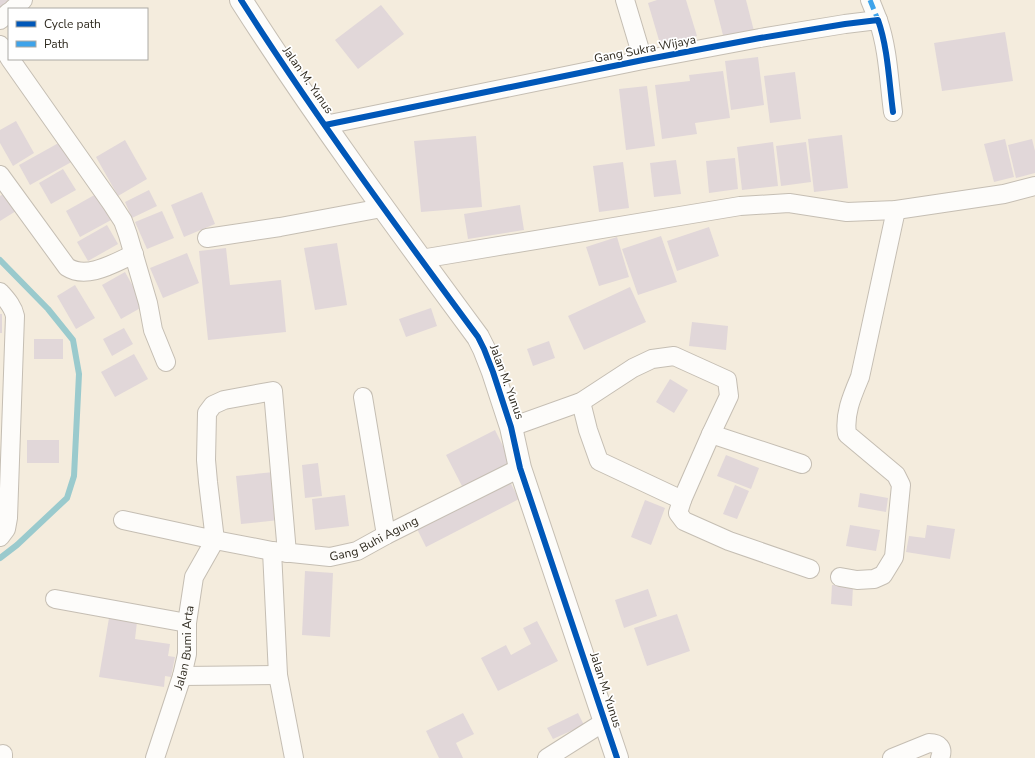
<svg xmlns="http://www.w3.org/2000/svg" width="1035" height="758" font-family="'Nunito Sans',sans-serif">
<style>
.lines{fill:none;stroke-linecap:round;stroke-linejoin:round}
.stream{stroke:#9acacd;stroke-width:6}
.building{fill:#e1d7d9}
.minor-casing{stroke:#c5beb3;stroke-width:20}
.tertiary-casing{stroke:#c5beb3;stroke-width:24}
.minor{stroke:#fdfcfa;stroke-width:18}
.tertiary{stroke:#fdfcfa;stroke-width:22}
.quiet{stroke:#3ea3ea;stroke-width:5;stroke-dasharray:10 5;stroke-linecap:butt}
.cycleway-casing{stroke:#fff;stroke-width:8}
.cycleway{stroke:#0057b8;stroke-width:6}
.labels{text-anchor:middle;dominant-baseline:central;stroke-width:3.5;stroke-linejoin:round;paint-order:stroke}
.street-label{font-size:12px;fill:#2f2a1f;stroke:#fff}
</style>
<rect width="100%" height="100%" fill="#f4ecdd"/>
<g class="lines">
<path class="stream" d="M 0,260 L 48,309 L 73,340 L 79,374 L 74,476 L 67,498 L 17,545 L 0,558"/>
</g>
<g class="building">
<path d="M 0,0 L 16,0 L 0,14 Z"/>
<path d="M 657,0 L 686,0 L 697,36 L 661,47 L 648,3 Z"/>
<path d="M 714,0 L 746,0 L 754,31 L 724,39 Z"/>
<path d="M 381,5 L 404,34 L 358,69 L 335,40 Z"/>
<path d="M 1005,32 L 1013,81 L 942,91 L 934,43 Z"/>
<path d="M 758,57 L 764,105 L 731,110 L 725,61 Z"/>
<path d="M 723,71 L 730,118 L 695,123 L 697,134 L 662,139 L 655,85 L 690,81 L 689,75 Z"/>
<path d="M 795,72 L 801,119 L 770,123 L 764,76 Z"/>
<path d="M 647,86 L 655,146 L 626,150 L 619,89 Z"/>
<path d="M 16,121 L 34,153 L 13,166 L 0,143 L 0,130 Z"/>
<path d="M 842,135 L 848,188 L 814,192 L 808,139 Z"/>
<path d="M 476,136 L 482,207 L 421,212 L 414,141 Z"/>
<path d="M 1005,139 L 1014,177 L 994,182 L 984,144 Z"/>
<path d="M 1032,139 L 1035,151 L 1035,173 L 1016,178 L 1008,145 Z"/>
<path d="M 64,140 L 75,160 L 30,185 L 19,165 Z"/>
<path d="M 125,140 L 147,179 L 118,196 L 96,157 Z"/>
<path d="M 773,142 L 778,186 L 742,190 L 737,147 Z"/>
<path d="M 806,142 L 811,182 L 781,186 L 776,146 Z"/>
<path d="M 735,158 L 738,189 L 709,193 L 706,161 Z"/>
<path d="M 676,160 L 681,194 L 654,197 L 650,163 Z"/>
<path d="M 623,162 L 629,208 L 599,212 L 593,166 Z"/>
<path d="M 63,169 L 76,190 L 51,204 L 39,183 Z"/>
<path d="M 149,190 L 157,206 L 132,218 L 125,202 Z"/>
<path d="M 202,192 L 215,224 L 184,237 L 171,205 Z"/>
<path d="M 5,193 L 16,211 L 0,221 L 0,196 Z"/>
<path d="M 98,193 L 113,219 L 80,237 L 66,211 Z"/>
<path d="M 520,205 L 524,230 L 468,239 L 464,214 Z"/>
<path d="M 162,211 L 174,238 L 147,249 L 135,222 Z"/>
<path d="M 107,225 L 118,244 L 88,261 L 77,242 Z"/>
<path d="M 709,227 L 719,256 L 677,271 L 667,241 Z"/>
<path d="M 661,236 L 677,282 L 638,295 L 622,249 Z"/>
<path d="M 617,237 L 629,277 L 599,286 L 586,247 Z"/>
<path d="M 337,243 L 347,305 L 315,310 L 304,248 Z"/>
<path d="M 226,248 L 230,285 L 281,280 L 286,332 L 208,340 L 199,251 Z"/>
<path d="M 187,253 L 199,283 L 163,298 L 150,268 Z"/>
<path d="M 125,272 L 144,306 L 121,319 L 102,285 Z"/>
<path d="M 75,285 L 95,318 L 76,329 L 57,296 Z"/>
<path d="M 630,287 L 646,322 L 584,350 L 568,316 Z"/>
<path d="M 431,308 L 437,326 L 406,337 L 399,319 Z"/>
<rect x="0" y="314" width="2" height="19"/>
<path d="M 692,322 L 728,326 L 726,350 L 689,346 Z"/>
<path d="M 124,328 L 133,344 L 112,356 L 103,339 Z"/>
<rect x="34" y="339" width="29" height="20"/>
<path d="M 549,341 L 555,358 L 533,366 L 527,349 Z"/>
<path d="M 134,354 L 148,379 L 115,397 L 101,372 Z"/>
<path d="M 670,379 L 688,390 L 674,413 L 656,402 Z"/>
<path d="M 495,430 L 512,464 L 463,488 L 446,455 Z"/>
<rect x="27" y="440" width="32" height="23"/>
<path d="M 726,455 L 759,468 L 751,489 L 717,476 Z"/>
<path d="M 318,463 L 322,496 L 305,498 L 302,465 Z"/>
<path d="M 274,472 L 279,520 L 241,524 L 236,476 Z"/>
<path d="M 508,478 L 519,499 L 426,547 L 415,525 Z"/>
<path d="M 735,485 L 749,491 L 737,519 L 723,514 Z"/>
<path d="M 860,493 L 888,498 L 886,512 L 858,507 Z"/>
<path d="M 345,495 L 349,526 L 315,530 L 312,499 Z"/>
<path d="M 645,500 L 665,508 L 651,545 L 631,537 Z"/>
<path d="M 850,525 L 880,530 L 876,551 L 846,546 Z"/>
<path d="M 927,525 L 955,529 L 950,559 L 906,552 L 909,536 L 925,538 Z"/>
<path d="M 305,571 L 333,573 L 330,637 L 302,635 Z"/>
<path d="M 832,585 L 853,586 L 852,606 L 831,604 Z"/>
<path d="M 648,589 L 657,616 L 624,628 L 615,600 Z"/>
<path d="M 677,614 L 690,651 L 647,666 L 634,628 Z"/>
<path d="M 109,618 L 137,622 L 135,639 L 170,644 L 168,656 L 175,657 L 171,677 L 165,676 L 164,687 L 99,677 Z"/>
<path d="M 537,621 L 558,661 L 498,691 L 481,658 L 506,645 L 511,655 L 531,644 L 523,628 Z"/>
<path d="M 463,713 L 474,734 L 456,743 L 463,758 L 439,758 L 426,731 Z"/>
<path d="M 578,713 L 584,725 L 553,739 L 547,728 Z"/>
</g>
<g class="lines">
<defs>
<g id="minor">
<path d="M 625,0 L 643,60"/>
<path d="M 870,0 L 878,20"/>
<path d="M 13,9 L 23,0"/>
<path d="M 0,20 L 9,12"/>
<path d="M 0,45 L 9,57"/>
<path d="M 10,59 L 112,204 L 123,221 L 128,235 L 148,303 L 153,330 L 166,362"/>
<path d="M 325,125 L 643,60 L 760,38 L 845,24 L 878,20 C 888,48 889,82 893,112"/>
<path d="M 0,175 L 67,267 C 87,280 114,263 134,254"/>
<path d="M 207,238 L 280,227 L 382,208"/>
<path d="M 421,259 L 740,206 L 789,203 L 847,212 L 896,210 L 1004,194 L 1035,186"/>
<path d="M 0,292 C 6,299 13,306 15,316 L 8,518 L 6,529 L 0,537"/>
<path d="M 363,397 L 386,535"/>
<path d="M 581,402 L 588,430 L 599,461 L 682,500 L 678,513 L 684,521 L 729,541 L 810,569"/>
<path d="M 511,427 L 581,402 L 633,368 L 652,359 L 674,356 L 727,380 L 729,396 L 711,434 L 802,464"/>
<path d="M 682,500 L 711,434"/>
<path d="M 123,520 L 215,540 L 208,482 L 206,460 L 207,413 L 213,405 L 224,400 L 273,391 L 287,553"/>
<path d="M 272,551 L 278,675 L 294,758"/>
<path d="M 840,577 L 857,580 L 874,579 L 883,575 L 894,557 L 901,485 L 896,475 L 847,434 C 844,414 852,396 860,377 L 896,210"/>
<path d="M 55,599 L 187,623"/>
<path d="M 182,676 L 278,675"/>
<path d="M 3,758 L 3,754"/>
<path id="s1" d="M 155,758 L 182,676 L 187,654 L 187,623 L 194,577 L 215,540 L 272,551 L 330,557 L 357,551 L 386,535 L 520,468"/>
<path d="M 547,758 L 604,722"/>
<path d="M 892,758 L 929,743 C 939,743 944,748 940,758"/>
</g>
<path id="tertiary" d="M 241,0 C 315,116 396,226 478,337 L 484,349 L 493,372 L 511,427 L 520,468 L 617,758"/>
</defs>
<use href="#minor" class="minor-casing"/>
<use href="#tertiary" class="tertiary-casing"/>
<use href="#minor" class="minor"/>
<use href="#tertiary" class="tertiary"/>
<path class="quiet" d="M 870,0 L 878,20"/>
<defs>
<g id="cycleway">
<path d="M 241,0 C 315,116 396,226 478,337 L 484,349 L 493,372 L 511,427 L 520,468 L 617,758"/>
<path d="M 325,125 L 643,60 L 760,38 L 845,24 L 878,20 C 888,48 889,82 893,112"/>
</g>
</defs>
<use href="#cycleway" class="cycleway-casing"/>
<use href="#cycleway" class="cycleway"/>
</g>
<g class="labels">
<g class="street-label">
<text transform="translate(645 49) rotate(-11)">Gang Sukra Wijaya</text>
<text transform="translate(308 80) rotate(55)">Jalan M. Yunus</text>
<text transform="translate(507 382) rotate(70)">Jalan M. Yunus</text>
<text stroke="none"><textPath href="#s1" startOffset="393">Gang Buhi Agung</textPath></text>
<text stroke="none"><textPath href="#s1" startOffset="115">Jalan Bumi Arta</textPath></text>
<text transform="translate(606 690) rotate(72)">Jalan M. Yunus</text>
</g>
</g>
<rect x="8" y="8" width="140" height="52" fill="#ffffff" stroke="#acaaa5"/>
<rect x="16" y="21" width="20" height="6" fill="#0057b8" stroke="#acaaa5"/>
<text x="44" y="28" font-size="12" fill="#2f2a1f">Cycle path</text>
<rect x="16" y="41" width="20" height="6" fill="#3ea3ea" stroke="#acaaa5"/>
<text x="44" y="48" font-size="12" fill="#2f2a1f">Path</text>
</svg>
